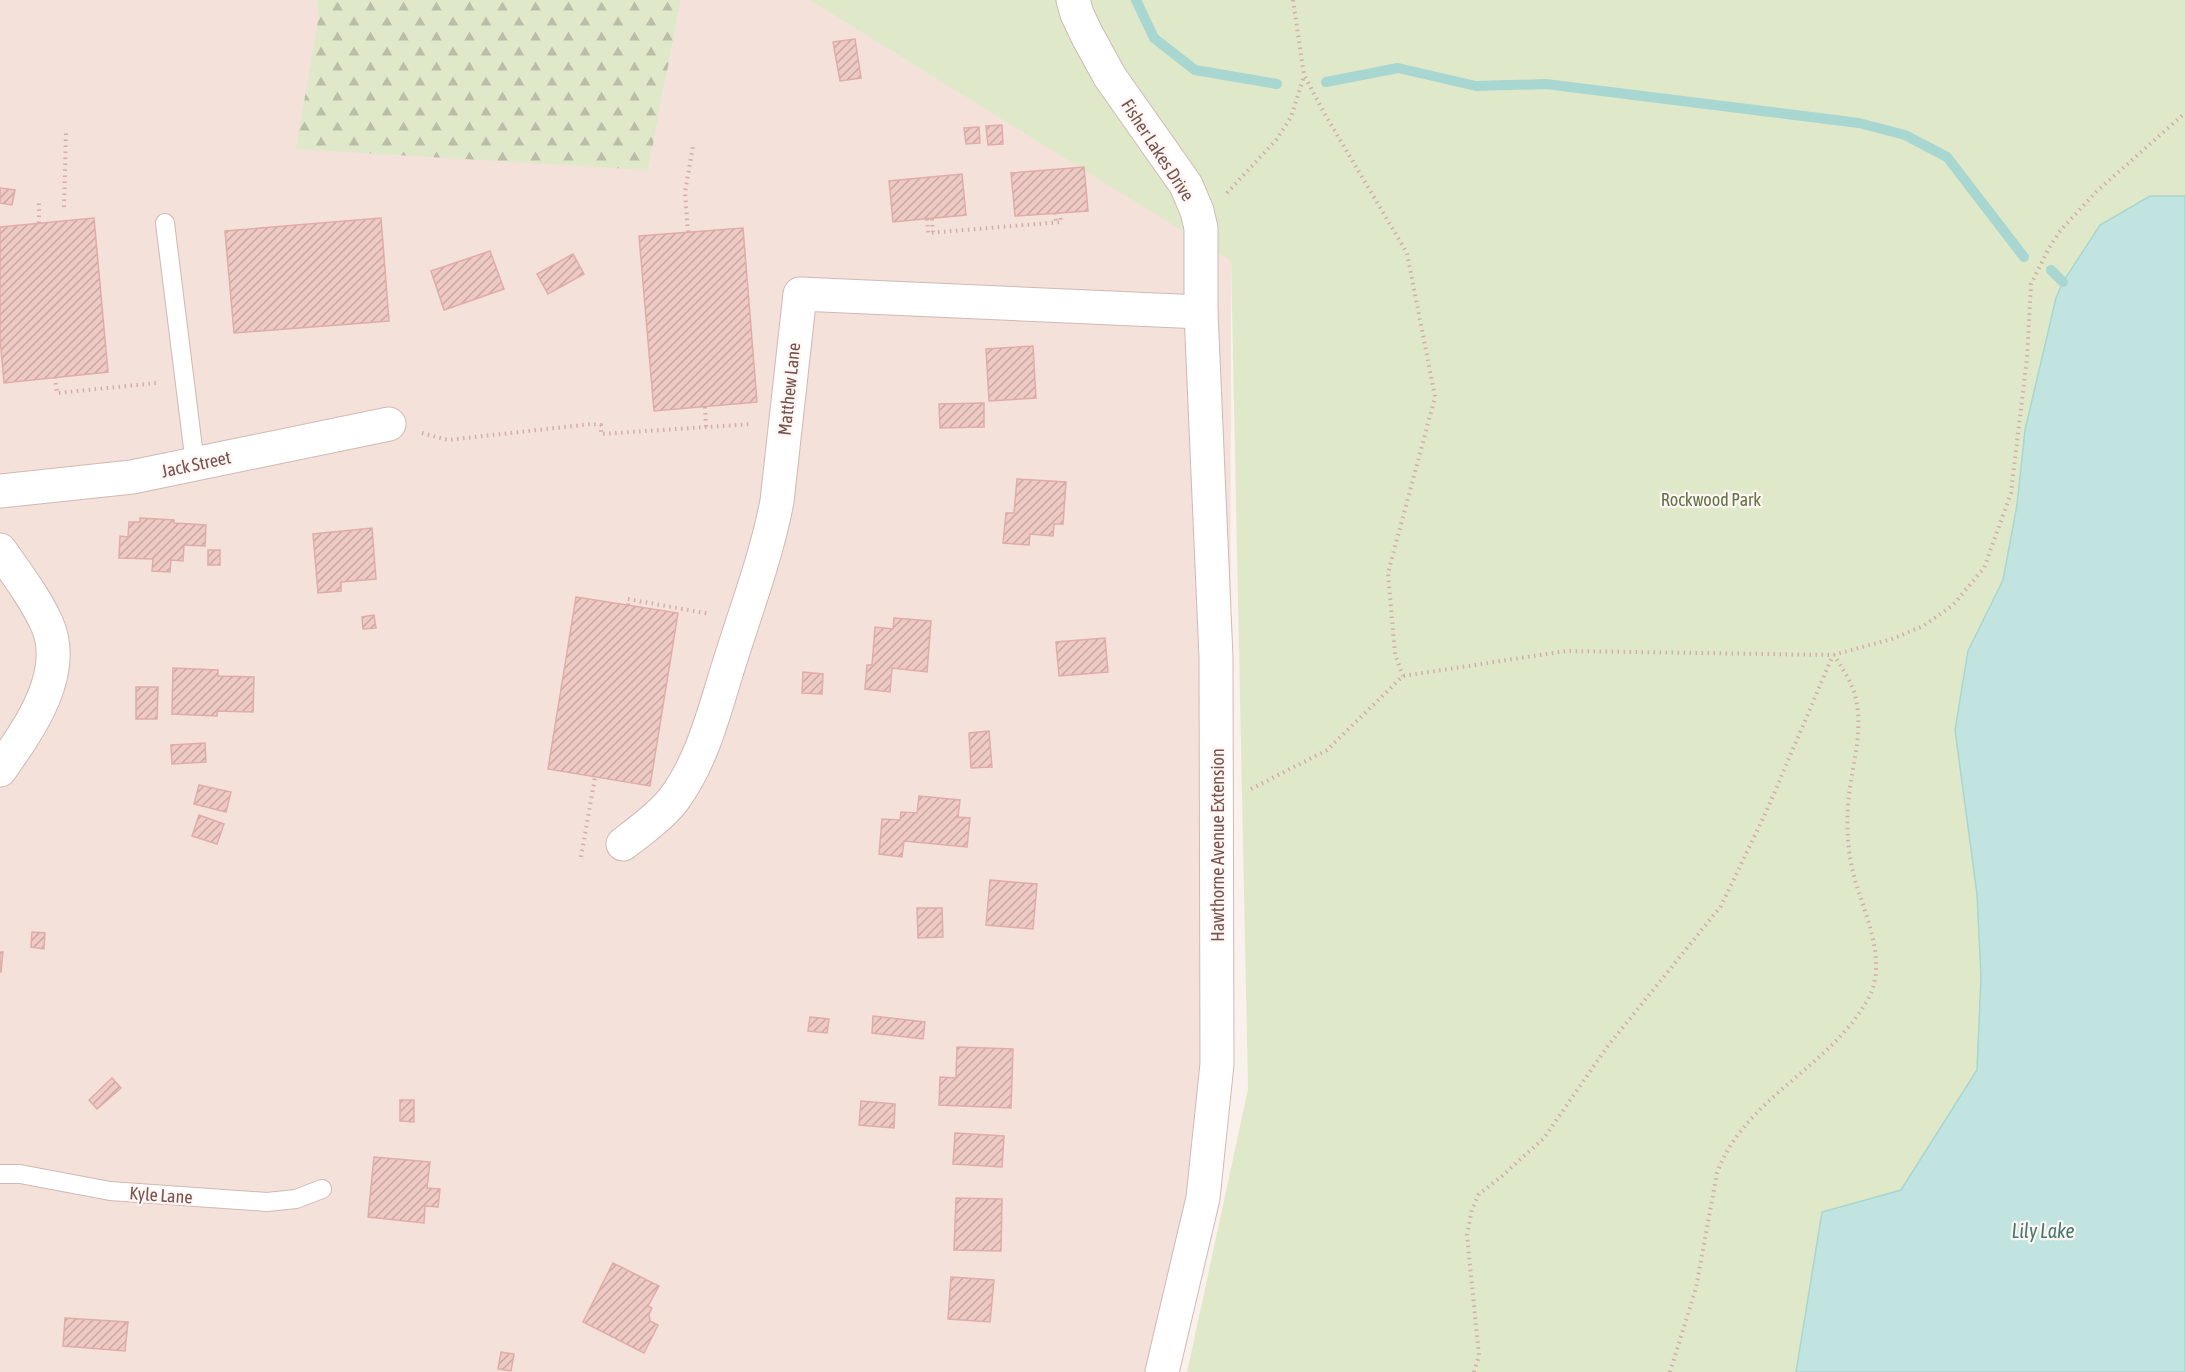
<svg xmlns="http://www.w3.org/2000/svg" width="2185" height="1372" font-family="'Asap Condensed',sans-serif">
<style>
.residential{fill:#f3e1da}
.forest{fill:url(#forest-firs)}
.park{fill:#dfe9ca}
.water{fill:#c1e4e0;stroke:#a8d6d0;stroke-width:1.5}
.lines{fill:none;stroke-linecap:round;stroke-linejoin:round}
.stream{stroke:#a8d6d0;stroke-width:10}
.building{fill:url(#building-hatch);stroke:#e1aca7;stroke-width:1.5}
.service-casing{stroke:#d0b9b4;stroke-width:20}
.minor-casing{stroke:#d0b9b4;stroke-width:35}
.path{stroke:#d5aca8;stroke-width:4;stroke-dasharray:1.5 4.5;stroke-linecap:butt}
.service{stroke:#fff;stroke-width:18}
.minor{stroke:#fff;stroke-width:33}
.labels{text-anchor:middle;dominant-baseline:central;stroke-width:4.5;stroke-linejoin:round;paint-order:stroke}
.street-label{font-size:18px;fill:#765250;stroke:#fef6f2}
.park-label{font-size:18px;fill:#607445;stroke:#fef6f2}
.water-label{font-size:20px;font-style:italic;fill:#437972;stroke:#fef6f2}
</style>
<defs>
<pattern id="forest-firs" width="22" height="20" patternUnits="userSpaceOnUse" patternTransform="scale(1.5)"><rect width="22" height="20" fill="#dfe9ca"/><path d="M5 1l3.5 6h-7zM16 11l3.5 6h-7z" fill="#b9bfa6"/></pattern>
<pattern id="building-hatch" width="6" height="6" patternUnits="userSpaceOnUse" patternTransform="scale(1.5)"><rect width="6" height="6" fill="#efcac5"/><path d="M-1 1l2-2M0 6l6-6M5 7l2-2" fill="none" stroke="#c6a7a2"/></pattern>
</defs>
<rect width="100%" height="100%" fill="#fbf1ec"/>
<path class="residential" d="M 0,0 L 316,0 L 319,15 L 648,170 L 681,0 L 809,0 L 1231,260 L 1230,1048 L 1165,1372 L 0,1372 Z"/>
<path class="forest" d="M 316,0 L 681,0 L 648,170 L 296,149 L 319,15 Z"/>
<path class="park" d="M 809,0 L 2185,0 L 2185,1372 L 1187,1372 L 1248,1089 L 1231,261 Z"/>
<path class="water" d="M 2150,196 L 2185,196 L 2185,1372 L 1796,1372 L 1822,1212 L 1901,1190 L 1977,1070 L 1981,978 L 1977,894 L 1955,730 L 1968,651 L 2003,580 L 2017,505 L 2025,430 L 2056,298 L 2063,282 L 2100,225 Z"/>
<g class="lines">
<g class="stream">
<path d="M 1136,0 L 1154,38 L 1195,70 L 1277,84"/>
<path d="M 1326,82 L 1398,68 L 1476,86 L 1546,84 L 1859,123 L 1905,135 L 1947,157 L 2024,257"/>
<path d="M 2051,270 L 2063,282"/>
</g>
</g>
<g class="building">
<path d="M 855,39 L 861,78 L 840,81 L 833,42 Z"/>
<path d="M 1002,125 L 1003,144 L 988,145 L 986,126 Z"/>
<path d="M 979,127 L 980,143 L 966,144 L 964,128 Z"/>
<path d="M 1084,167 L 1088,211 L 1015,216 L 1011,173 Z"/>
<path d="M 962,174 L 966,215 L 893,222 L 889,181 Z"/>
<path d="M 0,188 L 15,190 L 12,205 L 0,203 Z"/>
<path d="M 94,218 L 108,372 L 4,383 L 0,338 L 0,227 Z"/>
<path d="M 381,218 L 389,321 L 234,333 L 225,231 Z"/>
<path d="M 743,228 L 757,402 L 654,411 L 639,236 Z"/>
<path d="M 490,251 L 504,289 L 444,310 L 431,271 Z"/>
<path d="M 573,254 L 584,274 L 548,294 L 537,274 Z"/>
<path d="M 1033,346 L 1036,398 L 989,401 L 986,349 Z"/>
<path d="M 984,403 L 984,427 L 940,428 L 939,404 Z"/>
<path d="M 1017,479 L 1066,482 L 1063,524 L 1054,524 L 1053,536 L 1030,534 L 1029,545 L 1003,543 L 1006,513 L 1014,513 Z"/>
<path d="M 140,518 L 174,520 L 174,523 L 206,525 L 205,546 L 184,545 L 183,561 L 171,560 L 170,572 L 152,571 L 153,559 L 119,558 L 120,536 L 128,537 L 129,522 L 140,522 Z"/>
<path d="M 372,528 L 376,579 L 341,582 L 341,591 L 318,593 L 313,534 Z"/>
<rect x="208" y="550" width="12" height="15"/>
<path d="M 576,597 L 678,613 L 650,786 L 548,769 Z"/>
<path d="M 374,615 L 376,628 L 363,629 L 362,617 Z"/>
<path d="M 894,618 L 931,621 L 927,672 L 892,668 L 890,692 L 865,689 L 867,665 L 872,665 L 875,627 L 893,629 Z"/>
<path d="M 1105,638 L 1108,672 L 1059,676 L 1056,642 Z"/>
<path d="M 173,668 L 218,670 L 218,676 L 254,677 L 253,712 L 217,711 L 217,716 L 172,714 Z"/>
<path d="M 803,672 L 823,674 L 822,694 L 802,693 Z"/>
<path d="M 136,687 L 158,687 L 157,719 L 136,719 Z"/>
<path d="M 989,731 L 992,767 L 971,768 L 969,733 Z"/>
<path d="M 205,743 L 206,762 L 172,764 L 171,745 Z"/>
<path d="M 199,785 L 231,792 L 226,812 L 194,804 Z"/>
<path d="M 919,796 L 960,800 L 958,817 L 970,818 L 967,847 L 904,841 L 902,857 L 879,854 L 882,819 L 900,820 L 901,812 L 917,813 Z"/>
<path d="M 199,815 L 224,824 L 217,844 L 192,836 Z"/>
<path d="M 990,880 L 1037,884 L 1033,929 L 986,925 Z"/>
<path d="M 917,908 L 942,908 L 943,937 L 918,938 Z"/>
<path d="M 32,932 L 45,933 L 44,949 L 31,947 Z"/>
<path d="M 0,952 L 3,952 L 1,972 L 0,972 Z"/>
<path d="M 873,1016 L 925,1022 L 923,1039 L 872,1033 Z"/>
<path d="M 810,1017 L 829,1019 L 827,1033 L 808,1031 Z"/>
<path d="M 957,1047 L 1013,1049 L 1011,1108 L 939,1105 L 940,1077 L 956,1078 Z"/>
<path d="M 112,1078 L 121,1088 L 97,1109 L 89,1100 Z"/>
<path d="M 400,1100 L 414,1100 L 414,1122 L 400,1121 Z"/>
<path d="M 861,1101 L 895,1104 L 894,1128 L 859,1125 Z"/>
<path d="M 955,1133 L 1004,1136 L 1002,1167 L 953,1164 Z"/>
<path d="M 374,1157 L 430,1162 L 427,1188 L 440,1189 L 438,1207 L 425,1206 L 424,1223 L 368,1217 Z"/>
<path d="M 956,1198 L 1002,1199 L 1001,1251 L 954,1250 Z"/>
<path d="M 613,1263 L 659,1286 L 648,1306 L 652,1308 L 649,1314 L 650,1321 L 658,1325 L 644,1353 L 583,1322 Z"/>
<path d="M 951,1277 L 994,1280 L 990,1322 L 948,1319 Z"/>
<path d="M 65,1318 L 128,1322 L 125,1351 L 63,1346 Z"/>
<path d="M 501,1352 L 514,1354 L 511,1371 L 498,1369 Z"/>
</g>
<g class="lines">
<defs>
<g id="service">
<path d="M 165,223 L 195,464"/>
<path d="M 0,1174 L 20,1174 L 110,1191 L 267,1202 L 296,1199 L 322,1189"/>
</g>
<g id="minor">
<path d="M 1073,0 L 1077,14 L 1087,35 L 1110,77 L 1186,185 L 1197,211 L 1201,228 L 1201,312 L 1216,657 L 1217,1064 L 1203,1198 L 1162,1372"/>
<path d="M 0,491 L 132,477 L 389,424"/>
<path d="M 0,550 C 17,574 35,598 47,624 C 69,674 28,730 0,770"/>
<path d="M 623,844 C 640,831 661,816 674,799 C 705,757 716,703 732,655 C 748,604 767,554 777,501 L 800,294 L 1201,312"/>
</g>
</defs>
<use href="#service" class="service-casing"/>
<use href="#minor" class="minor-casing"/>
<g class="path">
<path d="M 1293,0 L 1304,75 L 1323,111 L 1407,253 L 1435,397 L 1388,573 L 1395,654 L 1403,676"/>
<path d="M 1227,193 L 1276,140 L 1291,117 L 1304,76"/>
<path d="M 64,207 L 66,133"/>
<path d="M 1055,213 L 1056,223"/>
<path d="M 927,219 L 928,233 L 1061,222 L 1060,213"/>
<path d="M 932,219 L 933,232"/>
<path d="M 39,223 L 39,202"/>
<path d="M 688,232 L 685,193 L 693,145"/>
<path d="M 55,377 L 57,393 L 157,383"/>
<path d="M 705,407 L 706,427"/>
<path d="M 422,433 L 448,440 L 591,424 L 601,425 L 601,434 L 752,424"/>
<path d="M 628,605 L 628,599 L 710,614"/>
<path d="M 1251,789 L 1327,750 L 1403,676 L 1566,651 L 1833,655 L 1892,639 L 1923,626 L 1953,605 L 1984,568 L 2011,493 L 2027,358 L 2031,284 L 2049,248 L 2060,231 L 2096,192 L 2185,113"/>
<path d="M 581,857 L 595,777"/>
<path d="M 1474,1372 L 1479,1356 L 1467,1235 L 1472,1209 L 1479,1194 L 1502,1176 L 1544,1138 L 1607,1047 L 1721,906 L 1767,810 L 1833,655"/>
<path d="M 1670,1372 L 1696,1288 L 1717,1173 C 1744,1098 1830,1068 1868,999 C 1889,961 1864,914 1854,876 C 1847,850 1846,821 1849,795 C 1853,761 1864,729 1855,695 C 1851,681 1842,668 1834,655"/>
</g>
<use href="#service" class="service"/>
<use href="#minor" class="minor"/>
</g>
<g class="labels">
<g class="street-label">
<text transform="translate(1158 150) rotate(57)">Fisher Lakes Drive</text>
<text transform="translate(789 389) rotate(-84)">Matthew Lane</text>
<text transform="translate(196 464) rotate(-12)">Jack Street</text>
<text transform="translate(1217 845) rotate(-90)">Hawthorne Avenue Extension</text>
<text transform="translate(161 1195) rotate(4)">Kyle Lane</text>
</g>
<g class="park-label">
<text x="1711" y="499">Rockwood Park</text>
</g>
<g class="water-label">
<text x="2043" y="1230">Lily Lake</text>
</g>
</g>
</svg>
